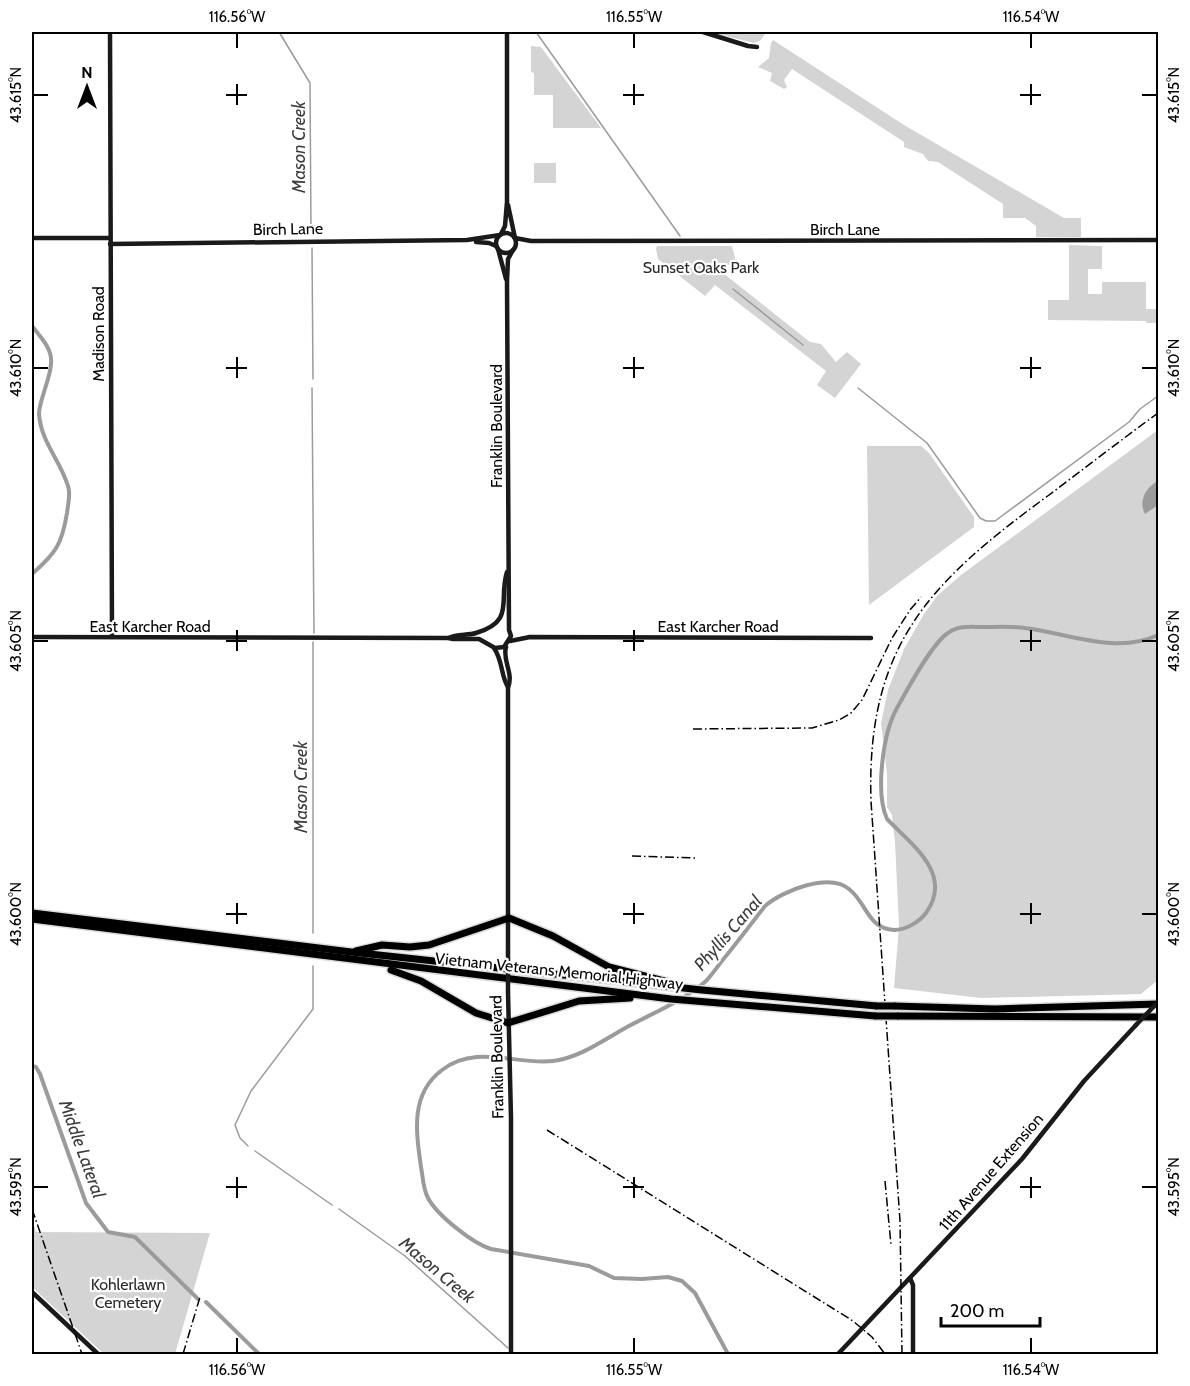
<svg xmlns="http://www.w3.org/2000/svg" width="1190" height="1386" font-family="Cabin,sans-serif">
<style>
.green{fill:#d4d4d4}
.water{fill:#9b9b9b}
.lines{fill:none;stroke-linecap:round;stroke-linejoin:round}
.stream{stroke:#9b9b9b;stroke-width:1.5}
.canal{stroke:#9b9b9b;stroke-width:4}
.highway-casing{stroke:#dbdbdb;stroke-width:10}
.secondary{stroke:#1a1a1a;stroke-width:4.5}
.highway{stroke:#000;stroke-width:7}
.rail{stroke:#000;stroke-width:1.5;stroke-dasharray:9 3 1.5 3;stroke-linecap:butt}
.highway-bridge-casing{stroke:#dbdbdb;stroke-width:10;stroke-linecap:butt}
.secondary-bridge{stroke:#1a1a1a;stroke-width:4.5}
.highway-bridge{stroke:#000;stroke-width:7}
.ticks{fill:none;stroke:#000;stroke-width:2}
.labels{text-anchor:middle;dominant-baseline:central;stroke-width:4.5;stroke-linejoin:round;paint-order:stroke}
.street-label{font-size:16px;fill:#000;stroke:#fff}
.park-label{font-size:16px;fill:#2b2b2b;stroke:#fff}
.water-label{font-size:18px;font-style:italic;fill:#3c3c3c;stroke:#fff}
.neatline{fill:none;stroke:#000;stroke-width:2}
.ticks-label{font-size:15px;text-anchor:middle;fill:#000}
</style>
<rect width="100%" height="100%" fill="#fff"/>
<g class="green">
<path d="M 709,32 L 761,32 L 765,34 L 760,41 L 754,43 Z"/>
<path d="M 773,40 L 904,125 L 1064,218 L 1081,218 L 1081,237 L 1036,237 L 1036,226 L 1025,218 L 1003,218 L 1003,204 L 938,162 L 928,161 L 923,154 L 904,147 L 904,142 L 792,69 L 784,80 L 787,87 L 784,89 L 770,81 L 772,73 L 758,67 L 769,58 L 771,43 Z"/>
<path d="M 531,46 L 541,47 L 601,128 L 553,128 L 553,95 L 534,95 L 534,73 L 531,72 Z"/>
<rect x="534" y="163" width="22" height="20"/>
<path d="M 1069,245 L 1102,246 L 1102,269 L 1088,269 L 1088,294 L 1102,294 L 1102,282 L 1146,282 L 1146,309 L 1158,309 L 1158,323 L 1146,323 L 1146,321 L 1048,320 L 1048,300 L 1069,300 Z"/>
<path d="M 657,246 L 732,246 L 736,262 L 723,267 L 723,273 L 810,342 L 821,344 L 836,362 L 847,352 L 861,364 L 835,398 L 817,385 L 826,371 L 715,285 L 705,296 L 658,259 L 656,249 Z"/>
<path d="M 1158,430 L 1158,980 L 1141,994 L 981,998 L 894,988 L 899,926 L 895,842 L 892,815 L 887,807 L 887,774 L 881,723 L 888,690 L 904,649 L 924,614 L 937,596 L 961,575 Z"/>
<path d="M 867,446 L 921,446 L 929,453 L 974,517 L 974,527 L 869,605 Z"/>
<path d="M 32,1219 L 36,1232 L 210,1233 L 175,1354 L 104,1354 L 32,1287 Z"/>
</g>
<path class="water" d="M 1158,481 L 1158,505 L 1145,514 C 1138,501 1146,487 1158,481 Z"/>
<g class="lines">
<g class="stream">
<path d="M 279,32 L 310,83 L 311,234"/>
<path d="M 536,32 L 680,236"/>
<path d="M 312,248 L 313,379"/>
<path d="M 733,289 L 803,345"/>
<path d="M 312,388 L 314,633"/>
<path d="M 858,388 L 927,443 L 980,518 L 986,521 L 995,521 L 1129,422 L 1140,409 L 1158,396"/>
<path d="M 313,933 L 313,642"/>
<path d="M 248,1146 L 240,1138 L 235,1125 L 251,1091 L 313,1009 L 313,966"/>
<path d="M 255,1151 L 332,1205"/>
<path d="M 339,1209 L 405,1256 L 508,1348"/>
</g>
<g class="canal">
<path d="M 32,326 C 55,354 55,357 44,392 C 42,399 39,407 39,414 C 41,442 60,460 68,486 C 71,494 68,504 67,513 C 62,544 56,553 32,574"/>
<path d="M 32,1066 L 36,1067 L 40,1074 L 86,1203 L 108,1232 L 135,1237 L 198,1299"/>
<path d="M 206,1302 L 259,1354"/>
<path d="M 728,1354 L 695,1293 L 682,1281 L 668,1277 L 642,1279 L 614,1278 L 589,1266 L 491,1249 C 472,1243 437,1215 428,1198 C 423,1189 423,1177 421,1167 C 416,1132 410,1094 442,1070 C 476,1044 515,1065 553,1061 C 579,1058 604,1040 627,1027 C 653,1013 683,1001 706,981 C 713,974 719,964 726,956 C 739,940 752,923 765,906 C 782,891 829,872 849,889 C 867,903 867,928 894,930 C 906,930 919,922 926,913 C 954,874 911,844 887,819 C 875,792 883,733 897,708 C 907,690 932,643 948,633 C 959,625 971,627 984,627 C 997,627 1011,626 1025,628 C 1068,633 1116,655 1158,635"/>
</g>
<defs>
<g id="highway">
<path d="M 32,913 L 351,952 L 702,990 L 877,1006"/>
<path d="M 32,919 L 671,999 L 876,1016"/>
<path d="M 356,951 L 382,945 L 410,947 L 429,945 L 509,918 L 553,936 L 609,967 L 668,982"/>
<path d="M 391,970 L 421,981 L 476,1013 L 508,1023 L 579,1001 L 630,998"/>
<path d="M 894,1006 L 995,1009 L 1158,1004"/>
<path d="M 897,1016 L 1158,1017"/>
</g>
</defs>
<use href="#highway" class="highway-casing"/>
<g class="secondary">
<path d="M 110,32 L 112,637"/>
<path d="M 703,32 L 748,46 L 757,47"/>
<path d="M 508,205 L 515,238"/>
<circle cx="506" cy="243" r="10"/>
<path d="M 501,234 L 505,226 L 507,202 L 507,32"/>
<path d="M 32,238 L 110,238"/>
<path d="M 515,238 L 531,241 L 1158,240"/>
<path d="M 476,242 L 489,243 L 496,246"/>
<path d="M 110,244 L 467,240 L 500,235"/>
<path d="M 498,249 L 506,279"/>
<path d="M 32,637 L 449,638 L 453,639 L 479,639 L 495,648 L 504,647 L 511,636 L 509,630 L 507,281 L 508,259 L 513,250"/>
<path d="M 449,638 C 457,633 467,636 476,633 C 516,621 498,600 507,572"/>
<path d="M 510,641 L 530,637 L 871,638"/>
<path d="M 506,647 C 502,660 514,674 508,687 L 508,952"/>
<path d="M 494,648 C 503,661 501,677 508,687"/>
<path d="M 508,992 L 511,1118 L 511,1354"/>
<path d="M 910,1278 L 913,1285 L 913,1354"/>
<path d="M 32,1292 L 98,1354"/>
<path d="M 838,1354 L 1022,1159 L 1084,1081 L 1136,1025"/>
</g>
<use href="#highway" class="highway"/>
<g class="rail">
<path d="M 693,729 L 812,728 L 839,720 L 851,713 L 862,700 L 892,638 L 910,610 L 921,597"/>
<path d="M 632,856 L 696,858"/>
<path d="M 547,1130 L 853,1321 L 872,1337 L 885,1354"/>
<path d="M 885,1181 L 891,1245"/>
<path d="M 32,1209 L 82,1354"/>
<path d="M 183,1354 L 200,1297"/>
<path d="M 902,1354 L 900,1221 L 871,801 C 866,645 930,582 1049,495 C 1085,468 1121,440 1158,413"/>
</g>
<defs>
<g id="highway-bridge">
<path d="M 877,1006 L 894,1006"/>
<path d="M 876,1016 L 897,1016"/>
</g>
</defs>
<use href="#highway-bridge" class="highway-bridge-casing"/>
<g class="secondary-bridge">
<path d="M 508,992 L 508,952"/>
<path d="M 1136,1025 L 1158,1002"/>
</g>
<use href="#highway-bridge" class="highway-bridge"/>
</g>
<path class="ticks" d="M 237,33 L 237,48M 634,33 L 634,48M 1031,33 L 1031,48M 237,84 L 237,105M 634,84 L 634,105M 1031,84 L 1031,105M 33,95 L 48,95M 226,95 L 247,95M 623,95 L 644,95M 1020,95 L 1041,95M 1142,95 L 1157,95M 237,357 L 237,378M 634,357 L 634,378M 1031,357 L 1031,378M 33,368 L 48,368M 226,368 L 247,368M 623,368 L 644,368M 1020,368 L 1041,368M 1142,368 L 1157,368M 237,630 L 237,651M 634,630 L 634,651M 1031,630 L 1031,651M 33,641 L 48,641M 226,641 L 247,641M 623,641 L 644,641M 1020,641 L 1041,641M 1142,641 L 1157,641M 237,903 L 237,924M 634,903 L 634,924M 1031,903 L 1031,924M 33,914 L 48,914M 226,914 L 247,914M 623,914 L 644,914M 1020,914 L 1041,914M 1142,914 L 1157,914M 237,1177 L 237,1198M 634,1177 L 634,1198M 1031,1177 L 1031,1198M 33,1187 L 48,1187M 226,1187 L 247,1187M 623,1187 L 644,1187M 1020,1187 L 1041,1187M 1142,1187 L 1157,1187M 237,1338 L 237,1353M 634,1338 L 634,1353M 1031,1338 L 1031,1353"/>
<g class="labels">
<g class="street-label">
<text transform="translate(288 229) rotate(-1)">Birch Lane</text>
<text x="845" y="229">Birch Lane</text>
<text transform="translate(98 334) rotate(-90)">Madison Road</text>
<text transform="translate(496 426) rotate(-90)">Franklin Boulevard</text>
<text x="150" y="626">East Karcher Road</text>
<text x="718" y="626">East Karcher Road</text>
<text transform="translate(559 971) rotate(6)">Vietnam Veterans Memorial Highway</text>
<text transform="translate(497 1057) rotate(-91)">Franklin Boulevard</text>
<text transform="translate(991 1172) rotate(-49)">11th Avenue Extension</text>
</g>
<g class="park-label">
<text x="701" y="267">Sunset Oaks Park</text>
<text x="128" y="1284">Kohlerlawn<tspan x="128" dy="18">Cemetery</tspan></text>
</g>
<g class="water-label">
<text transform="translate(299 147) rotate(-90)">Mason Creek</text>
<text transform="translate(301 787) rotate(-90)">Mason Creek</text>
<text transform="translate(728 933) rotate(-49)">Phyllis Canal</text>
<text transform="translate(82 1149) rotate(70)">Middle Lateral</text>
<text transform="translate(437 1270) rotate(40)">Mason Creek</text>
</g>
</g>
<rect width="1190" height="1386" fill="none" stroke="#ffffff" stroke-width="66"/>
<g transform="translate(87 87)" stroke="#ffffff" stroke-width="4.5" paint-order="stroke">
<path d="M0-4.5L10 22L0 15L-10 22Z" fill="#000000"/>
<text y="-9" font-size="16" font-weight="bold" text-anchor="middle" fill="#000000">N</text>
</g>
<path d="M941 1317v9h99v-9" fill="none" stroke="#000000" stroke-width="3"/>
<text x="950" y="1317" font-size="18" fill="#000000" stroke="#ffffff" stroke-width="4.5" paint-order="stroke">200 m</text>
<rect x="33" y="33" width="1124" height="1320" class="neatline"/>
<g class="ticks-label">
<text x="237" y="22">116.56°W</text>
<text x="634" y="22">116.55°W</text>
<text x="1031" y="22">116.54°W</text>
<text transform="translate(16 95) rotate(-90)" y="5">43.615°N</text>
<text transform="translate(1174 95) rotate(-90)" y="5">43.615°N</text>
<text transform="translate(16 368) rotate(-90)" y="5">43.610°N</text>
<text transform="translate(1174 368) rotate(-90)" y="5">43.610°N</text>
<text transform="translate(16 641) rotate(-90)" y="5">43.605°N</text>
<text transform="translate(1174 641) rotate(-90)" y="5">43.605°N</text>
<text transform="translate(16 914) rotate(-90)" y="5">43.600°N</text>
<text transform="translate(1174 914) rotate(-90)" y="5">43.600°N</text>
<text transform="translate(16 1187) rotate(-90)" y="5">43.595°N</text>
<text transform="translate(1174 1187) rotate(-90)" y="5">43.595°N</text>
<text x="237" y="1375">116.56°W</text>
<text x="634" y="1375">116.55°W</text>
<text x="1031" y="1375">116.54°W</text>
</g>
</svg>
